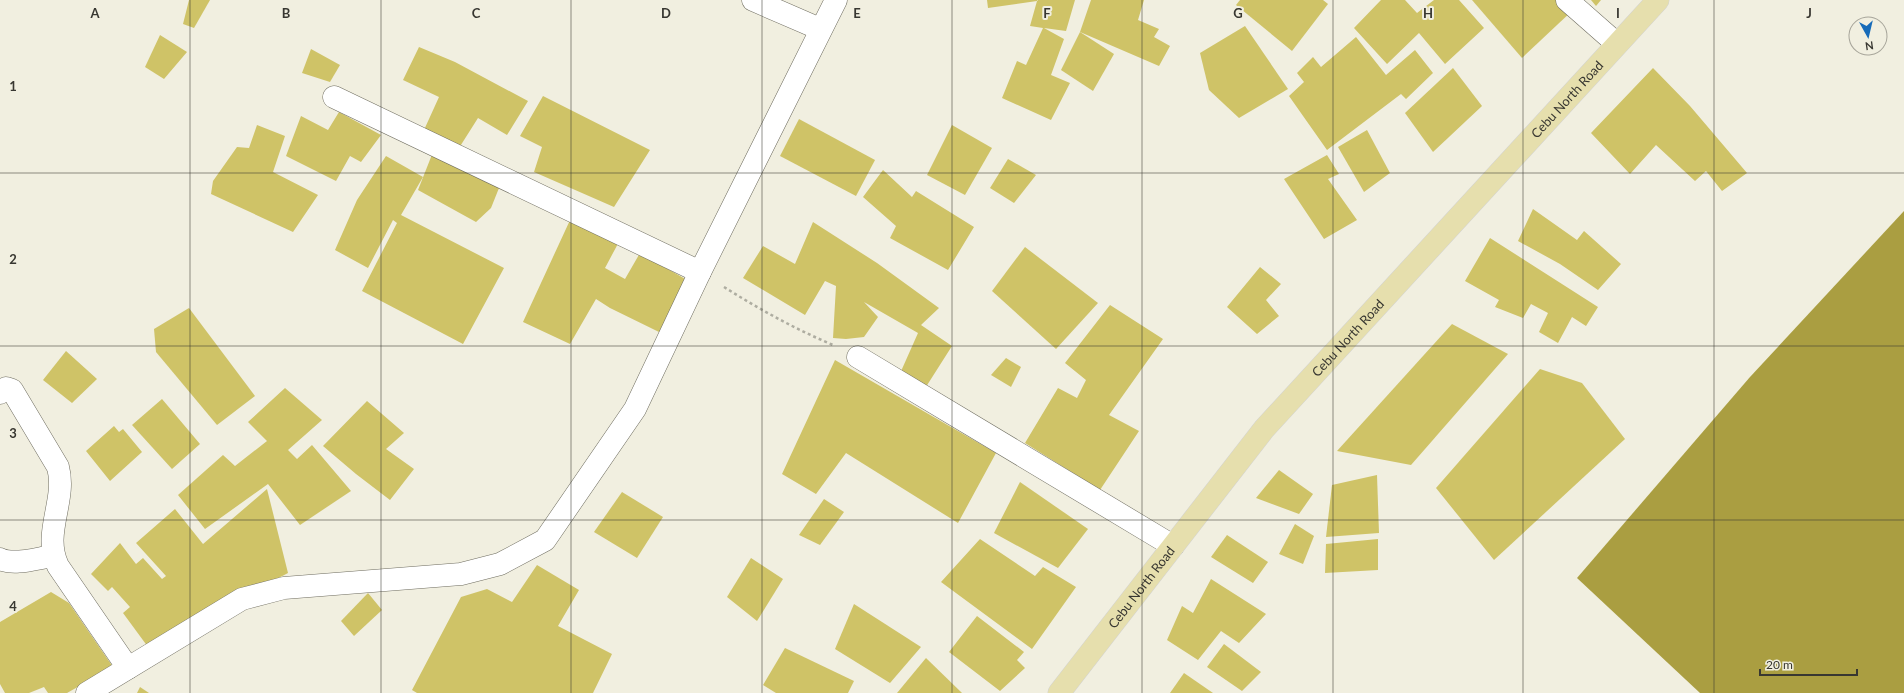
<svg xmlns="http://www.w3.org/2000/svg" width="1904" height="693" font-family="Lato,sans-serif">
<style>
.water{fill:#aa9e41}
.building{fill:#cfc367}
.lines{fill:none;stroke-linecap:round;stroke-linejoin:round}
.minor-casing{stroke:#6f6d60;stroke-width:23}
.primary-casing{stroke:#d3d3d2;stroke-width:23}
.path{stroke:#aeada1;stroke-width:2.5;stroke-dasharray:3 3;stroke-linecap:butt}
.minor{stroke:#fff;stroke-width:22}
.primary{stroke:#e6dfad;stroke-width:22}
.grid{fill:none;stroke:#383731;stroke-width:1;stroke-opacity:0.55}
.labels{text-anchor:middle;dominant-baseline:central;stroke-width:4;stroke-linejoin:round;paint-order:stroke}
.street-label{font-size:13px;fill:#383731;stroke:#f1efe0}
.grid-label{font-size:13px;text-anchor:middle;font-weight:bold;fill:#383731;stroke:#f1efe0;stroke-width:4;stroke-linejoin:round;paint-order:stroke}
</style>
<rect width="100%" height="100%" fill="#f1efe0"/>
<path class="water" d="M 1904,211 L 1904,693 L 1700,693 L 1577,578 L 1750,377 Z"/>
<g class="building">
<path d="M 189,0 L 210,0 L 194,28 L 183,24 Z"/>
<path d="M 987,0 L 1037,0 L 1037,1 L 1038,0 L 1075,0 L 1066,31 L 1044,28 L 1064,39 L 1051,75 L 1070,83 L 1051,120 L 1002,98 L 1017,61 L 1026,65 L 1043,28 L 1030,26 L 1037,1 L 988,8 Z"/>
<path d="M 1091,0 L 1144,0 L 1138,20 L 1159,29 L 1154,37 L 1170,46 L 1159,66 L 1080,32 Z"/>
<path d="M 1240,0 L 1323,0 L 1328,4 L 1292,51 L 1236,5 Z"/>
<path d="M 1381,0 L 1405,0 L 1417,13 L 1434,0 L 1459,0 L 1484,28 L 1445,64 L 1419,33 L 1387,64 L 1354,28 Z"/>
<path d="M 1472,0 L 1559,0 L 1573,10 L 1522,58 Z"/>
<path d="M 1591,0 L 1601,0 L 1596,6 Z"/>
<path d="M 1245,26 L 1288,89 L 1239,118 L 1209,90 L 1200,53 Z"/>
<path d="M 1080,32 L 1114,54 L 1093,91 L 1061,70 Z"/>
<path d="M 160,35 L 187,52 L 164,79 L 145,67 Z"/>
<path d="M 1356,37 L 1386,75 L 1415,50 L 1433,73 L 1406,99 L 1401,94 L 1327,150 L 1289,96 L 1304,82 L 1297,73 L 1313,57 L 1321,67 Z"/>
<path d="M 419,47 L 455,62 L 528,101 L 507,135 L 478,118 L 459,148 L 424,130 L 439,97 L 403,80 Z"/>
<path d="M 311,49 L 340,65 L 330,82 L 302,73 Z"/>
<path d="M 1453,68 L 1482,106 L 1433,152 L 1405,113 Z"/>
<path d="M 1653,68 L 1690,106 L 1747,173 L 1722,191 L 1706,171 L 1695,181 L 1656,145 L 1630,174 L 1591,133 Z"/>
<path d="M 543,96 L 650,150 L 614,207 L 534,172 L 542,147 L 520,136 Z"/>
<path d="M 339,112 L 381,135 L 361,162 L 350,156 L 336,181 L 286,156 L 301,116 L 328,130 Z"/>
<path d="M 799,119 L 875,160 L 856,196 L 780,156 Z"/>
<path d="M 257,125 L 285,136 L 273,172 L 318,195 L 293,232 L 211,194 L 213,181 L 237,147 L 249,148 Z"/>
<path d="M 952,125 L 992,148 L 965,195 L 927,175 Z"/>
<path d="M 1367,130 L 1390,173 L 1364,192 L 1338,147 Z"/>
<path d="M 433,152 L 501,183 L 491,208 L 476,222 L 418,190 Z"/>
<path d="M 1327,155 L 1339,174 L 1328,179 L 1357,220 L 1324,239 L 1284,179 Z"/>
<path d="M 386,156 L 423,177 L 401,215 L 504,268 L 463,344 L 362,291 L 397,223 L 393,220 L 368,268 L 335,250 L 357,200 Z"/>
<path d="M 1008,159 L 1036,175 L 1014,203 L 990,188 Z"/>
<path d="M 883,170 L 912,197 L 916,191 L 974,227 L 948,270 L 890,238 L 896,226 L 863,197 Z"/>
<path d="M 1533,209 L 1577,240 L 1584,231 L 1621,264 L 1598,290 L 1560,264 L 1518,241 Z"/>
<path d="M 571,218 L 621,238 L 605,268 L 625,279 L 640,253 L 687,280 L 659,332 L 610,308 L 596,299 L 570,344 L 523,322 Z"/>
<path d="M 813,222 L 877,263 L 939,308 L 921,325 L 952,346 L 924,390 L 898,378 L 918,333 L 864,302 L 878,317 L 864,337 L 846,339 L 833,338 L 836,286 L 825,281 L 805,315 L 743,278 L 763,246 L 795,264 Z"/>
<path d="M 1490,238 L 1598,307 L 1586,326 L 1572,317 L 1558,343 L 1539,332 L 1548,313 L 1531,304 L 1523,318 L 1495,307 L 1499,300 L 1465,281 Z"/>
<path d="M 1025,247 L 1098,303 L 1056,349 L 992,291 Z"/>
<path d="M 1260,267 L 1281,284 L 1266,300 L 1279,316 L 1257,334 L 1227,307 Z"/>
<path d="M 1110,305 L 1163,339 L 1109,415 L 1139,431 L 1100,490 L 1025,443 L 1058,388 L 1077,398 L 1086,380 L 1065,363 Z"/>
<path d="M 189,308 L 255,396 L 217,425 L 156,352 L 154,329 Z"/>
<path d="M 1452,324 L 1508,354 L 1411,465 L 1337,451 Z"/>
<path d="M 66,351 L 97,379 L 72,403 L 43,380 Z"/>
<path d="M 1006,358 L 1021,367 L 1011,387 L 991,375 Z"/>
<path d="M 835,360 L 996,453 L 958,523 L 846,453 L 816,494 L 782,474 Z"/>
<path d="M 1540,369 L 1582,383 L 1625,439 L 1494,560 L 1436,488 Z"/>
<path d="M 285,388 L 322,420 L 288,450 L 297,459 L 312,445 L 351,491 L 300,525 L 268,484 L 205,529 L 178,495 L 223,455 L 235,466 L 267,441 L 248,422 Z"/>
<path d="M 162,399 L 200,444 L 172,469 L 132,425 Z"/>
<path d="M 367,401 L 404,433 L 386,449 L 414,469 L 390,500 L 356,474 L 323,446 Z"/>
<path d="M 114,426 L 119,432 L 123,429 L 142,452 L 110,481 L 86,451 Z"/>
<path d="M 1279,470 L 1313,494 L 1299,514 L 1256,498 Z"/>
<path d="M 1377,475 L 1379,533 L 1326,537 L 1332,485 Z"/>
<path d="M 1020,482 L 1088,529 L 1058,568 L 994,533 Z"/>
<path d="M 267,489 L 288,573 L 148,647 L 123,613 L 130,607 L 112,587 L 108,591 L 91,574 L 120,543 L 136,564 L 143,558 L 162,579 L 166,576 L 136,543 L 175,509 L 203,544 Z"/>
<path d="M 622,492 L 663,517 L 637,558 L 594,532 Z"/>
<path d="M 824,499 L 844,512 L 820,545 L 799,535 Z"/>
<path d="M 1295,524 L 1314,536 L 1303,564 L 1279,554 Z"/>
<path d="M 1227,535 L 1268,562 L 1253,583 L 1211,557 Z"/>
<path d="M 980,539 L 1035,576 L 1043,567 L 1076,587 L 1032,649 L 941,582 Z"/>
<path d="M 1378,539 L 1378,570 L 1325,573 L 1326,544 Z"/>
<path d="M 751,558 L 783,579 L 757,621 L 727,597 Z"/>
<path d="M 537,565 L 579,590 L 558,626 L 612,654 L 593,693 L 417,693 L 412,690 L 461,597 L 487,589 L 512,602 Z"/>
<path d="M 1211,579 L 1266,614 L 1239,643 L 1221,631 L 1198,660 L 1167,640 L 1182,606 L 1193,613 Z"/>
<path d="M 51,592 L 69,603 L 113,667 L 67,693 L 48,693 L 44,687 L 29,693 L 5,693 L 0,684 L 0,622 Z"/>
<path d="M 368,593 L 382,610 L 354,636 L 341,621 Z"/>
<path d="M 854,604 L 921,647 L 890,683 L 835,649 Z"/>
<path d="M 977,616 L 1024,652 L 1017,660 L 1025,668 L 1000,691 L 949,652 Z"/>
<path d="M 1224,644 L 1261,672 L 1242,691 L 1207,667 Z"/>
<path d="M 785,648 L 854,681 L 848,693 L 776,693 L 763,685 Z"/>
<path d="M 926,658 L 962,693 L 897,693 Z"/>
<path d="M 1184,673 L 1213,693 L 1170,693 Z"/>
<path d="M 140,687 L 149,693 L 137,693 Z"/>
</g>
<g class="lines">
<defs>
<g id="minor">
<path d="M 753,0 L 820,29"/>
<path d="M 1567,0 L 1617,44"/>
<path d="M 334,97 L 700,272"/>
<path d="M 858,357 L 1173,546"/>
<path d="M 0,393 L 6,388 L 12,390 L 58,467 C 67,501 42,533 58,566 L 128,668"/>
<path d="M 0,559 C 14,566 38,558 53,556"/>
<path d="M 87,693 L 242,599 L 284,588 L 461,574 L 500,564 L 545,540 L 635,409 L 700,272 L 836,0"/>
</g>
<g id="primary">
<path id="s1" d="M 1059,693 L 1264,429 L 1658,0"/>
</g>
</defs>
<use href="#minor" class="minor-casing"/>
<use href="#primary" class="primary-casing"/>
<path class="path" d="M 724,287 C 759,309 795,329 833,345"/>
<use href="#minor" class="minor"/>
<use href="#primary" class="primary"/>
</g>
<path class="grid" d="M 190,0 L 190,693M 381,0 L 381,693M 571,0 L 571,693M 762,0 L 762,693M 952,0 L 952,693M 1142,0 L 1142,693M 1333,0 L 1333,693M 1523,0 L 1523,693M 1714,0 L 1714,693M 0,173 L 1904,173M 0,346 L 1904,346M 0,520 L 1904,520"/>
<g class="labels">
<g class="street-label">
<text stroke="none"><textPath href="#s1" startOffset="782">Cebu North Road</textPath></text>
<text stroke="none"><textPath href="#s1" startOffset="458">Cebu North Road</textPath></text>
<text stroke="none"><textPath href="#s1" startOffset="134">Cebu North Road</textPath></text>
</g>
</g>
<g class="grid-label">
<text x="95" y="18">A</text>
<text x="286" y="18">B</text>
<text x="476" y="18">C</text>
<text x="666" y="18">D</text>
<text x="857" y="18">E</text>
<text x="1047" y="18">F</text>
<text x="1238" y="18">G</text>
<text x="1428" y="18">H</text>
<text x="1618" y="18">I</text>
<text x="1809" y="18">J</text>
<text x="13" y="91">1</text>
<text x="13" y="264">2</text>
<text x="13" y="438">3</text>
<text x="13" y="611">4</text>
</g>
<g transform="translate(1868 36) rotate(172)"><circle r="19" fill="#f1efe0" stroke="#a7a59a"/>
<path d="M0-3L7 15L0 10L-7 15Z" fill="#176bb9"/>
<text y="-6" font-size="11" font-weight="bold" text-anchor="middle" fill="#383731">N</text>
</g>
<path d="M1760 669v6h97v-6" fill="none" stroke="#383731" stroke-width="2"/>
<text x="1766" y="669" font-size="12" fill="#383731" stroke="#f1efe0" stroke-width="3" paint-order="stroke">20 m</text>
</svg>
